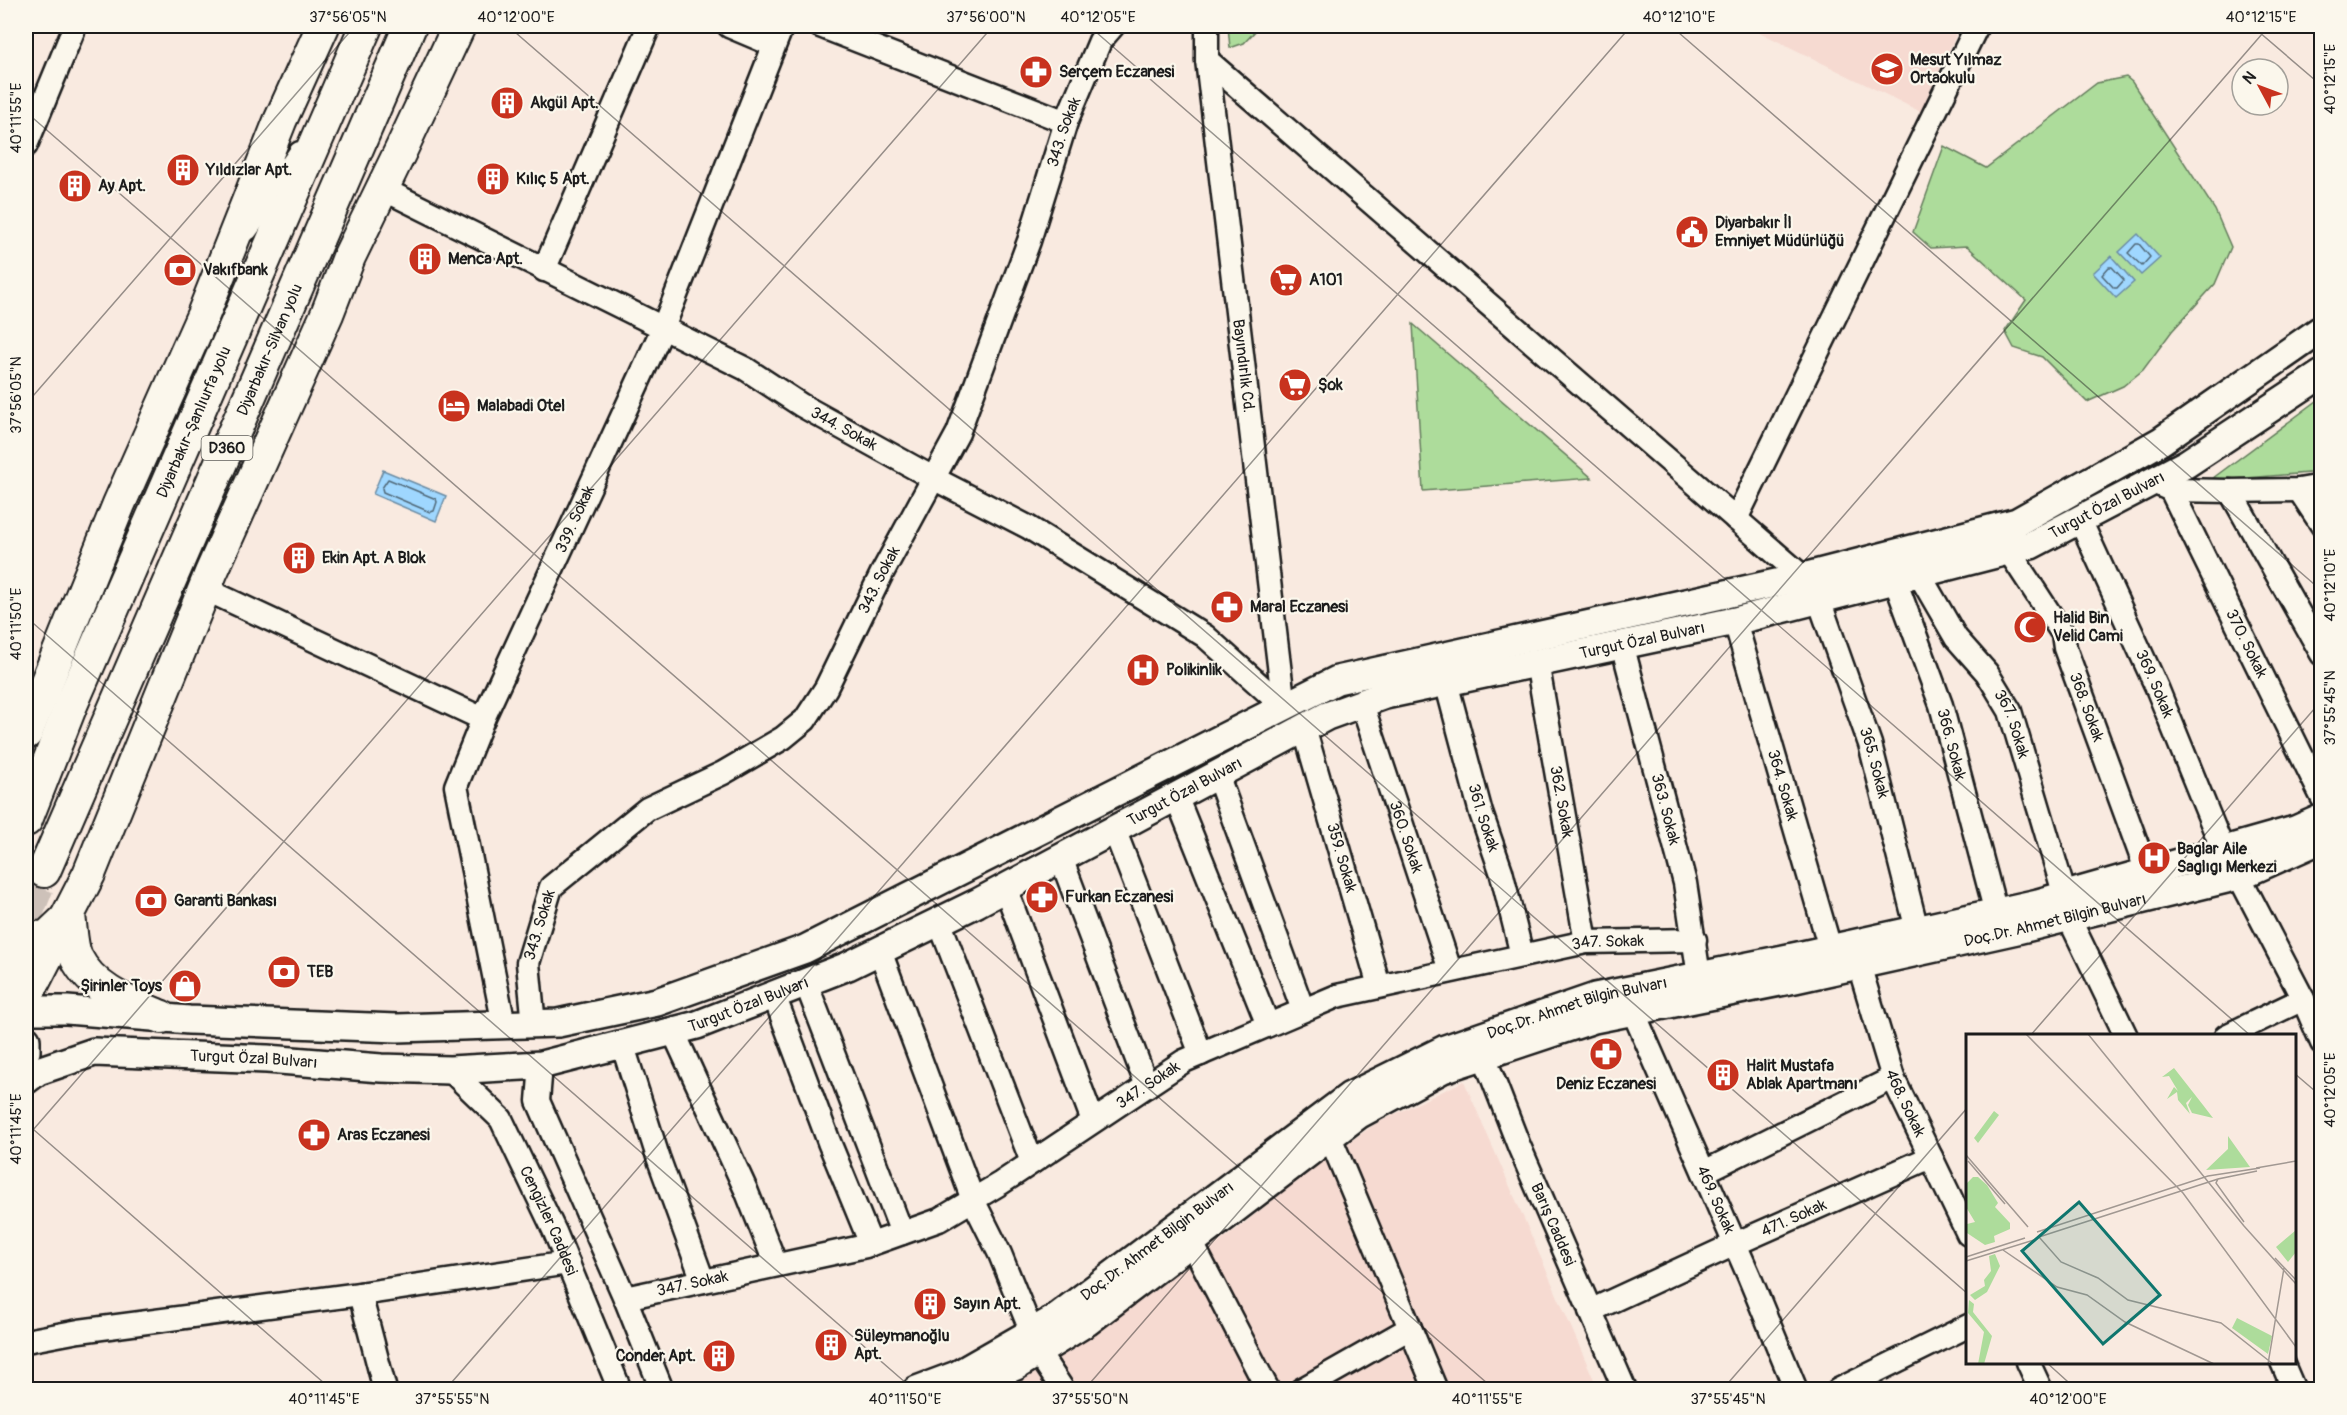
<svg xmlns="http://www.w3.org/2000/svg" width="2347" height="1415" font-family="Pangolin,sans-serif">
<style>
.built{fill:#f6dad1}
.green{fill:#addc9b;stroke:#647c5c;stroke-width:1.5}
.water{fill:#9fd7ff;stroke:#6b8ca4;stroke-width:1.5}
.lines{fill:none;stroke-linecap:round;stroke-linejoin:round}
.shore{stroke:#506777;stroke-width:1.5}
.highway-tunnel{stroke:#cdc1b9;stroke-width:32;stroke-dasharray:32 16;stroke-linecap:butt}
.minor-casing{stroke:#1c1c1c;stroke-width:27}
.major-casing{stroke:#1c1c1c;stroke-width:32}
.highway-casing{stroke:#1c1c1c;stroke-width:36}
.minor{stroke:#fbf7ec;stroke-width:22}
.major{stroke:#fbf7ec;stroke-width:27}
.highway{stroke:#fbf7ec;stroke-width:32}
.ticks{fill:none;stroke:#1c1c1c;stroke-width:1.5;stroke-opacity:0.45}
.labels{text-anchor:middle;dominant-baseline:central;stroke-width:4.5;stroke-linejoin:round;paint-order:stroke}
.shield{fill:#fbf7ec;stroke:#5f5e5a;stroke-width:1.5}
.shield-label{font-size:15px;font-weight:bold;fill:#1c1c1c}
.poi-label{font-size:16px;font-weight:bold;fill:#1c1c1c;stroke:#fbf7ec;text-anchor:start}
.street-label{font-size:16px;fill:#1c1c1c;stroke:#fbf7ec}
.inset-road{fill:none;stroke:#a19892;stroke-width:1.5}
.view{fill:#0f766e;fill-opacity:0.15;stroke:#0f766e;stroke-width:3}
.inset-edge{fill:none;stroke:#1c1c1c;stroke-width:3}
.neatline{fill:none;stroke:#1c1c1c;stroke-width:2}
.ticks-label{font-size:15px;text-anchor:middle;fill:#1c1c1c}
</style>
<rect width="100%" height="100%" fill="#f9eae0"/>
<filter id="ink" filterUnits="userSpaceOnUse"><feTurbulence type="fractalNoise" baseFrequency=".0167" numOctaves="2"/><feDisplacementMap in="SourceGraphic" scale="12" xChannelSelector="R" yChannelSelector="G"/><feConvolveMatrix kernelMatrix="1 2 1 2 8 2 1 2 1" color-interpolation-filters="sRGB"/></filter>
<g filter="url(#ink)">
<g class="built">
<path d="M 1747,26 L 1960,26 L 1921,112 Z"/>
<path d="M 1464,1081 L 1598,1389 L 1008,1390 L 1070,1351 L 1158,1288 L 1241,1226 L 1316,1165 L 1377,1123 Z"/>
</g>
<g class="green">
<path d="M 1228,26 L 1260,26 L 1244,43 L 1230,48 Z"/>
<path d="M 2126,77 L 2132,82 L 2215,210 L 2231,247 L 2215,284 L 2172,331 L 2143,370 L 2123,386 L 2087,402 L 2042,357 L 2014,348 L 2005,331 L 2026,300 L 1967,246 L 1931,248 L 1913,232 L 1944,146 L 1986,168 L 2097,83 Z"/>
<path d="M 1413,324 L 1592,478 L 1423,491 Z"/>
<path d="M 2321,398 L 2321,472 L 2209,481 Z"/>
</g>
<g class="water">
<path d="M 2138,234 L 2160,258 L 2141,275 L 2119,252 Z"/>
<path d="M 2111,256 L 2134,282 L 2116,298 L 2093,273 Z"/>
<path d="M 383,470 L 446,496 L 436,521 L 373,494 Z"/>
</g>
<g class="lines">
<g class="shore">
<path d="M 2136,244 L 2139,244 L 2150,257 L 2142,266 L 2128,253 Z"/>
<path d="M 2109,267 L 2112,267 L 2124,280 L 2117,288 L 2114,288 L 2102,275 Z"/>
<path d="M 388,479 L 436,499 L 437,502 L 434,511 L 430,512 L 383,492 L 382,488 Z"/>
</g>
<path class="highway-tunnel" d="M 26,916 L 44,871"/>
<defs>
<g id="minor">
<path d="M 729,26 L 774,45"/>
<path d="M 820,26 L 1066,122"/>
<path id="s1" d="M 1207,26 L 1207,60 L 1284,707"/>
<path d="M 1207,60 L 1803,577"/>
<path d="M 26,145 L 75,26"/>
<path id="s2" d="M 383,189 L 746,369 L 801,405 L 933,478 L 1028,527 L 1205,636 L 1284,707"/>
<path d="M 247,229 L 300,153"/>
<path d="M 544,270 L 649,26"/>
<path d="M 2160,485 L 2171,490 L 2230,491 L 2299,490 L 2322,486"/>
<path id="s3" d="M 2171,490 L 2322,797"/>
<path d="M 2299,490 L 2322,525"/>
<path d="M 2230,491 L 2322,654"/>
<path d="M 1736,519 L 1977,26"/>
<path id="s4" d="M 2080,520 L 2157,688 L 2223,850 L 2239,876 L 2303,999 L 2322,1043"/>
<path id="s5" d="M 2010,553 L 2063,634 L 2065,648 L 2147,872"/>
<path id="s6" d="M 1919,574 L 1956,638 L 1987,673 L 2010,711 L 2065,896"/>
<path id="s7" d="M 1895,580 L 1941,705 L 1996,913"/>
<path d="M 205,589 L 483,719"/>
<path id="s8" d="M 1819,600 L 1870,744 L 1917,930"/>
<path id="s9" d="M 1735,621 L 1830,948"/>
<path id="s10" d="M 1622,644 L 1685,883 L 1699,976"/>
<path id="s11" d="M 1537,662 L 1586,942"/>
<path id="s12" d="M 1446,682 L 1481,813 L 1501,871 L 1522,955"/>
<path id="s13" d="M 1362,704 L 1450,970"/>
<path id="s14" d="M 1304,728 L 1379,986"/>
<path d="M 1217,774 L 1303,1010"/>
<path d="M 1176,796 L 1268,1025"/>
<path d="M 1114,829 L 1201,1054"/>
<path d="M 1061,858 L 1147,1086"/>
<path d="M 1005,887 L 1093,1121"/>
<path d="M 2068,916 L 2126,1036"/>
<path d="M 939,921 L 1032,1162"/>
<path d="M 880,951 L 973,1200 L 1000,1254 L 1032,1333"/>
<path id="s15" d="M 1859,965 L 1893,1078 L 1968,1234"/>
<path d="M 806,983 L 902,1233"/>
<path d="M 774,995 L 829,1142 L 871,1244"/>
<path id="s16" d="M 1633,1011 L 1749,1276 L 1796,1390"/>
<path id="s17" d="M 504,1025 L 456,786 L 483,719 L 663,328 L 782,26"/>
<path id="s18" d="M 534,1025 L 528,963 L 551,887 L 647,809 L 723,773 L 783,738 L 805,720 L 826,688 L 882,573 L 958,433 L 1029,241 L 1066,122 L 1100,41 L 1113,26"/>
<path d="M 673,1031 L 746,1190 L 776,1265"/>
<path d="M 2226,1036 L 2303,999"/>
<path d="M 622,1043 L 658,1157 L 703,1281"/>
<path id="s19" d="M 1484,1056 L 1519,1146 L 1625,1390"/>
<path d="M 541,1065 L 538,1101 L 625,1298 L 662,1390"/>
<path id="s20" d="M 450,1070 L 501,1119 L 555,1232 L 620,1390"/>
<path d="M 1330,1137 L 1436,1390"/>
<path d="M 1704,1172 L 1893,1078"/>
<path d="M 1192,1243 L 1268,1390"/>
<path d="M 360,1294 L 385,1390"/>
<path id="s21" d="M 625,1298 L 866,1246 L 939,1220 L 1001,1183 L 1184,1061 L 1337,996 L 1586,942 L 1695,940"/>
<path id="s22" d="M 1590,1311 L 1735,1244 L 1931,1157"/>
<path d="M 26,1341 L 79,1331 L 360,1294 L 568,1263"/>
<path d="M 1038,1352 L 1063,1390"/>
<path d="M 2028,1362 L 2041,1390"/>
<path d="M 2282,1362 L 2294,1390"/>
<path d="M 1301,1390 L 1410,1328"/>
<path d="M 1838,1390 L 1968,1326"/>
</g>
<g id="major">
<path d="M 26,1010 L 67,1010 L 189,1020 L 397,1028 L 558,1023 L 657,1002 L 805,949 L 1337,680 L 1803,577 L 2017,522 L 2161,441 L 2322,329"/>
<path d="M 26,1040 L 26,1051"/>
<path id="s23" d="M 26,1080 L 38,1071 L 94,1052 L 267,1059 L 381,1068 L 450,1070 L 541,1065 L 697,1025 L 848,966 L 977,903 L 1327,716 L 1385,695 L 1735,621 L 2031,545 L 2186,464 L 2322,374"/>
<path id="s24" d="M 968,1386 L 1016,1366 L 1087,1322 L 1358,1115 L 1443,1069 L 1594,1019 L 1795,979 L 2017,930 L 2239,876 L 2322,839"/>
<path id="s25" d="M 917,1390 L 957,1375 L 1053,1320 L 1350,1096 L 1445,1049 L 1595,997 L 1798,956 L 2038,903 L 2295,830 L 2322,818"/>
</g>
<g id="highway">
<path d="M 26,733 L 119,504 L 203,315 L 280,121 L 323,26"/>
<path id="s26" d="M 26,820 L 71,705 L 366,26"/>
<path id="s27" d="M 44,871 L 410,26"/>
<path d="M 69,916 C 71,928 71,946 76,957 C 93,991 129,1003 162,1017"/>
<path d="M 26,939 L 47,937 L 68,917"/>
<path d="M 26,997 L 89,874 L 211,573 L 327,314 L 349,257 L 401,150 L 459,26"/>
</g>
</defs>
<use href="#minor" class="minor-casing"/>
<use href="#major" class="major-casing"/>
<use href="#highway" class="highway-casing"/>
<use href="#minor" class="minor"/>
<use href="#major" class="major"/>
<use href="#highway" class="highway"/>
</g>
</g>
<path class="ticks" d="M 508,26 L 1968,1294M 1089,26 L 2251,1036M 1671,26 L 2322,591M 2252,26 L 2322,86M 26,112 L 1495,1390M 26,404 L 355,26M 26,617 L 914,1390M 2030,1036 L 2322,700M 2294,1073 L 2322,1097M 26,1123 L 332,1390M 26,1138 L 993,26M 2046,1362 L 2077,1390M 445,1390 L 1631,26M 1084,1390 L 2269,26M 1722,1390 L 1968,1107"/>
<defs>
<symbol id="school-disc" viewBox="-11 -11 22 22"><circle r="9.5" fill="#c8321e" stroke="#fbf7ec"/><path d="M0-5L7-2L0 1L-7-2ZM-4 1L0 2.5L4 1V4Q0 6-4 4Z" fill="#fff"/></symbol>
<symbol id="pharmacy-disc" viewBox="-11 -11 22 22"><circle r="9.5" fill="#c8321e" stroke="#fbf7ec"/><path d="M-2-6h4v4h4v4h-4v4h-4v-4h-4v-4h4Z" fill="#fff"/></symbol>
<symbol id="building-disc" viewBox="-11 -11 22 22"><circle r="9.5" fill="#c8321e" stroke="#fbf7ec"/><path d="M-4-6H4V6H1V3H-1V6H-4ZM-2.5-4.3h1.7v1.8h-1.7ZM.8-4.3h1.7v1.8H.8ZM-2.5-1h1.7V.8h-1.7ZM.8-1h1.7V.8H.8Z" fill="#fff"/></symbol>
<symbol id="civic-disc" viewBox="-11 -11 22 22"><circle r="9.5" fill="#c8321e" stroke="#fbf7ec"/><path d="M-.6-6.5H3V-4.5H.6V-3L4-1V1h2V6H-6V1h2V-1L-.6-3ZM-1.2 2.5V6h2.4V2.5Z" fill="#fff"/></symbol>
<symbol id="bank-disc" viewBox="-11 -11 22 22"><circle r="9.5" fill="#c8321e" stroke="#fbf7ec"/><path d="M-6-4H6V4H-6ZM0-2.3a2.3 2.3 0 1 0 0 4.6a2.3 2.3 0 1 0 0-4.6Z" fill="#fff"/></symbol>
<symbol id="supermarket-disc" viewBox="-11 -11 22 22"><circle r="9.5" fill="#c8321e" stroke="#fbf7ec"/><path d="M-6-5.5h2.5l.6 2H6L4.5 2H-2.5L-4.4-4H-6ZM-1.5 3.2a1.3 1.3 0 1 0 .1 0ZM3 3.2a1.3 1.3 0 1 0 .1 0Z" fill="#fff"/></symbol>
<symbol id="hotel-disc" viewBox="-11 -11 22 22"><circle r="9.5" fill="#c8321e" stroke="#fbf7ec"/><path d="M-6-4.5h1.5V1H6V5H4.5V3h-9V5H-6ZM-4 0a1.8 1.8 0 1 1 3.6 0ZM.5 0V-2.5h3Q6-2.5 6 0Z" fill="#fff"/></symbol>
<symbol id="mosque-disc" viewBox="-11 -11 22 22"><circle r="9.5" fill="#c8321e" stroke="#fbf7ec"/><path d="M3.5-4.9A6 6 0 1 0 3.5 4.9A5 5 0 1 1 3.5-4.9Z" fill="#fff"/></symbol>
<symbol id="hospital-disc" viewBox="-11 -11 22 22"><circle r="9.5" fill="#c8321e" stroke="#fbf7ec"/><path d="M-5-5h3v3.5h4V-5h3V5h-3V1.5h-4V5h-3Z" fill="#fff"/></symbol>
<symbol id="shop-disc" viewBox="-11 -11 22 22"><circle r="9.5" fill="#c8321e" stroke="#fbf7ec"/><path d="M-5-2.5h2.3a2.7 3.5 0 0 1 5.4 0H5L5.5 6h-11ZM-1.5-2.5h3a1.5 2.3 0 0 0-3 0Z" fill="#fff"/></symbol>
</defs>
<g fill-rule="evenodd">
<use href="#school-disc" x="1868" y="50" width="38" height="38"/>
<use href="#pharmacy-disc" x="1017" y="53" width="38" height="38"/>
<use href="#building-disc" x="488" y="84" width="38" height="38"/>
<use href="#building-disc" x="164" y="151" width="38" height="38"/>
<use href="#building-disc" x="474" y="160" width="38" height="38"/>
<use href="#building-disc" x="56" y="167" width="38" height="38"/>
<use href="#civic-disc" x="1673" y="213" width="38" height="38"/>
<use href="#building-disc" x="406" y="240" width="38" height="38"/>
<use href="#bank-disc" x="161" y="251" width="38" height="38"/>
<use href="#supermarket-disc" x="1267" y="261" width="38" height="38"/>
<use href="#supermarket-disc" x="1276" y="366" width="38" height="38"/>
<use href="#hotel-disc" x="435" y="387" width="38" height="38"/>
<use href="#building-disc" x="280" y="539" width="38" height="38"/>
<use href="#pharmacy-disc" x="1208" y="588" width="38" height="38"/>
<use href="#mosque-disc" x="2011" y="608" width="38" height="38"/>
<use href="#hospital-disc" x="1124" y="651" width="38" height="38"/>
<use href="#hospital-disc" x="2135" y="839" width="38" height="38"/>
<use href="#pharmacy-disc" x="1023" y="878" width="38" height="38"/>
<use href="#bank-disc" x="132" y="882" width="38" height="38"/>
<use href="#bank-disc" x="265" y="953" width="38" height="38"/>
<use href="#shop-disc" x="166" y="967" width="38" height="38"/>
<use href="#pharmacy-disc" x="1587" y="1035" width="38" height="38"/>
<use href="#building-disc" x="1704" y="1056" width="38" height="38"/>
<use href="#pharmacy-disc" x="295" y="1116" width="38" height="38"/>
<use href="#building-disc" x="911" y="1285" width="38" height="38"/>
<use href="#building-disc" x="812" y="1326" width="38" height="38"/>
<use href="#building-disc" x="700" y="1337" width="38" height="38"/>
</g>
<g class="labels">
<rect class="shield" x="201.5" y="436" width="51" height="24" rx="4.5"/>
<g class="shield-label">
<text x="227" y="448">D360</text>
</g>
<g class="poi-label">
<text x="1910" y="60">Mesut Yılmaz<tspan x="1910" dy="18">Ortaokulu</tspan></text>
<text x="1059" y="72">Serçem Eczanesi</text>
<text x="530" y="103">Akgül Apt.</text>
<text x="206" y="170">Yıldızlar Apt.</text>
<text x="516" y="179">Kılıç 5 Apt.</text>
<text x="98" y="186">Ay Apt.</text>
<text x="1715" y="223">Diyarbakır İl<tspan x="1715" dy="18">Emniyet Müdürlüğü</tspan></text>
<text x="448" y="259">Menca Apt.</text>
<text x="203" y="270">Vakıfbank</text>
<text x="1309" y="280">A101</text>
<text x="1318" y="385">Şok</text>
<text x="477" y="406">Malabadi Otel</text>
<text x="322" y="558">Ekin Apt. A Blok</text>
<text x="1250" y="607">Maral Eczanesi</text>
<text x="2053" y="618">Halid Bin<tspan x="2053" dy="18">Velid Cami</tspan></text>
<text x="1166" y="670">Polikinlik</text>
<text x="2177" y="849">Baglar Aile<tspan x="2177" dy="18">Saglıgı Merkezi</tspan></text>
<text x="1065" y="897">Furkan Eczanesi</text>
<text x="174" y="901">Garanti Bankası</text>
<text x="307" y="972">TEB</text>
<text x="162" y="986" text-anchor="end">Şirinler Toys</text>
<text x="1746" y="1066">Halit Mustafa<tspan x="1746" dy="18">Ablak Apartmanı</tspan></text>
<text x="1606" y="1084" text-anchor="middle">Deniz Eczanesi</text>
<text x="337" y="1135">Aras Eczanesi</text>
<text x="953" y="1304">Sayın Apt.</text>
<text x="854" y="1336">Süleymanoğlu<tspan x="854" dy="18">Apt.</tspan></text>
<text x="696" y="1356" text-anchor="end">Conder Apt.</text>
</g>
<g class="street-label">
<text stroke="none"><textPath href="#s18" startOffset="1092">343. Sokak</textPath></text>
<text stroke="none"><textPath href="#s27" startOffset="568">Diyarbakır-Silvan yolu</textPath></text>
<text stroke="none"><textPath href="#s1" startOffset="342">Bayındırlık Cd.</textPath></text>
<text stroke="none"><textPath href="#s26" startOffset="432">Diyarbakır-Şanlıurfa yolu</textPath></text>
<text stroke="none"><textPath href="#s2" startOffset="520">344. Sokak</textPath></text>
<text stroke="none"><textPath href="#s23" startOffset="2196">Turgut Özal Bulvarı</textPath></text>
<text stroke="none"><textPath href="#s17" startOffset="536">339. Sokak</textPath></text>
<text stroke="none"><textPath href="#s18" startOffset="606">343. Sokak</textPath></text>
<text stroke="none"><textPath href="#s23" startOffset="1710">Turgut Özal Bulvarı</textPath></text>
<text stroke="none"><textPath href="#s3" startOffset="171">370. Sokak</textPath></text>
<text stroke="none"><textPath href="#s4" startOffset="180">369. Sokak</textPath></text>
<text stroke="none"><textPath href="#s5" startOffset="174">368. Sokak</textPath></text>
<text stroke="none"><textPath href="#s6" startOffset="178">367. Sokak</textPath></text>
<text stroke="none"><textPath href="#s7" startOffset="174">366. Sokak</textPath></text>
<text stroke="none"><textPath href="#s8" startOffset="172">365. Sokak</textPath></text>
<text stroke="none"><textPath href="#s9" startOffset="171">364. Sokak</textPath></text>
<text stroke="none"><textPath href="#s23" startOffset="1224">Turgut Özal Bulvarı</textPath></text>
<text stroke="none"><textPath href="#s11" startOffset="142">362. Sokak</textPath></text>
<text stroke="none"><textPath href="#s10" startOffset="171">363. Sokak</textPath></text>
<text stroke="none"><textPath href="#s12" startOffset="141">361. Sokak</textPath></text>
<text stroke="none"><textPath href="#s13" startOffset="140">360. Sokak</textPath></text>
<text stroke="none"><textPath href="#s14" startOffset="135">359. Sokak</textPath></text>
<text stroke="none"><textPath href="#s24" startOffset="1204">Doç.Dr. Ahmet Bilgin Bulvarı</textPath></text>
<text stroke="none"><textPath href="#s18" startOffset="102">343. Sokak</textPath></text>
<text stroke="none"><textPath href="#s21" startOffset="1059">347. Sokak</textPath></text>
<text stroke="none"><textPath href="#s23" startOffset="738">Turgut Özal Bulvarı</textPath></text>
<text stroke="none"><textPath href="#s25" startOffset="770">Doç.Dr. Ahmet Bilgin Bulvarı</textPath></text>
<text stroke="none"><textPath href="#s23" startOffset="234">Turgut Özal Bulvarı</textPath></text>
<text stroke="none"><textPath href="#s21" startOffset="573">347. Sokak</textPath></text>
<text stroke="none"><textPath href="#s15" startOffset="146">468. Sokak</textPath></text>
<text stroke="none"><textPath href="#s16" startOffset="206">469. Sokak</textPath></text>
<text stroke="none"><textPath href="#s22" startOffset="224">471. Sokak</textPath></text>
<text stroke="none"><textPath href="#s20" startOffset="183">Cengizler Caddesi</textPath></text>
<text stroke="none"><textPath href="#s19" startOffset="182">Barış Caddesi</textPath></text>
<text stroke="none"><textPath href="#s25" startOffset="284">Doç.Dr. Ahmet Bilgin Bulvarı</textPath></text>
<text stroke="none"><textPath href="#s21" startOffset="69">347. Sokak</textPath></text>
</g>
</g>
<g transform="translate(1966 1034)">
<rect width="330" height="330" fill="#f9eae0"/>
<path d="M 208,34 L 237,71 L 247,84 L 226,79 L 222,71 L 226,63 L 220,69 L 224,80 L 212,66 L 211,58 L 201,65 L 208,53 L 212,57 L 203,42 L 196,43 ZM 28,77 L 33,81 L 12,109 L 8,104 ZM 262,102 L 284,133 L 240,136 L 262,115 ZM 7,143 L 12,143 L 21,151 L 32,169 L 29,173 L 44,189 L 44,195 L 28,202 L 29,208 L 19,211 L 1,199 L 1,190 L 9,188 L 0,173 L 0,150 ZM 330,196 L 330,218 L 322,228 L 310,213 ZM 29,220 L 34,232 L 21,258 L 9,266 L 4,261 L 19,252 L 18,246 L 25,237 L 23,222 ZM 3,266 L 8,270 L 7,278 L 26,302 L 18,330 L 12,330 L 18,298 L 2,279 ZM 271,284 L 306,302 L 302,320 L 266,294 Z" fill="#addc9b"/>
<path class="inset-road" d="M 60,0 L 217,159 L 330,313M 122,0 L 278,192M 0,121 L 62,193M 2,127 L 39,170M 290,134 L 330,127M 278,188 L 250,149 L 252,145 L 291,137M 278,192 L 330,250M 71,198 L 242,142 L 294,134M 73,203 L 95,228 L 132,244 L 162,266 L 255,289 L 307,330M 73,203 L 252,145M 37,216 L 91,253 L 121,261 L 159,288 L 248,330M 0,223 L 59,204M 309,224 L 330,246M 0,227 L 68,206M 302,330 L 318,234"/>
<path class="view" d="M 113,168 L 194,261 L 137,310 L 56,217 Z"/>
<rect width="330" height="330" class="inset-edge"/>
</g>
<rect width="2347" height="1415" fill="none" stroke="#fbf7ec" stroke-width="66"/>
<g transform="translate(2260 87) rotate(311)"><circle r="28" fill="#fbf7ec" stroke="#a29f99" stroke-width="1.5"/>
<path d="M0-4.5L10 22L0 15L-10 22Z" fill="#c8321e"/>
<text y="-9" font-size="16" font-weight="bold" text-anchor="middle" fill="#1c1c1c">N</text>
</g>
<rect x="33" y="33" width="2281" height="1349" class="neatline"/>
<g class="ticks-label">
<text x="348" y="22">37°56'05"N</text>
<text x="516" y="22">40°12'00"E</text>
<text x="986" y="22">37°56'00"N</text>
<text x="1098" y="22">40°12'05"E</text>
<text x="1679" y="22">40°12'10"E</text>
<text x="2261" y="22">40°12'15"E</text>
<text transform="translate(2330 79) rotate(-90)" y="5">40°12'15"E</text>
<text transform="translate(16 118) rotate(-90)" y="5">40°11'55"E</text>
<text transform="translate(16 395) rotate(-90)" y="5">37°56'05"N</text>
<text transform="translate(2330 585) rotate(-90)" y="5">40°12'10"E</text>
<text transform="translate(16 624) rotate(-90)" y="5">40°11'50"E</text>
<text transform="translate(2330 708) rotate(-90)" y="5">37°55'45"N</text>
<text transform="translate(2330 1090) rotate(-90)" y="5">40°12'05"E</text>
<text transform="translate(16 1129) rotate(-90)" y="5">40°11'45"E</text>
<text x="324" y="1404">40°11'45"E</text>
<text x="452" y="1404">37°55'55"N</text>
<text x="905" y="1404">40°11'50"E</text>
<text x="1090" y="1404">37°55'50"N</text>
<text x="1487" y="1404">40°11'55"E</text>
<text x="1728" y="1404">37°55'45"N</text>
<text x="2068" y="1404">40°12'00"E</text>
</g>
</svg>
